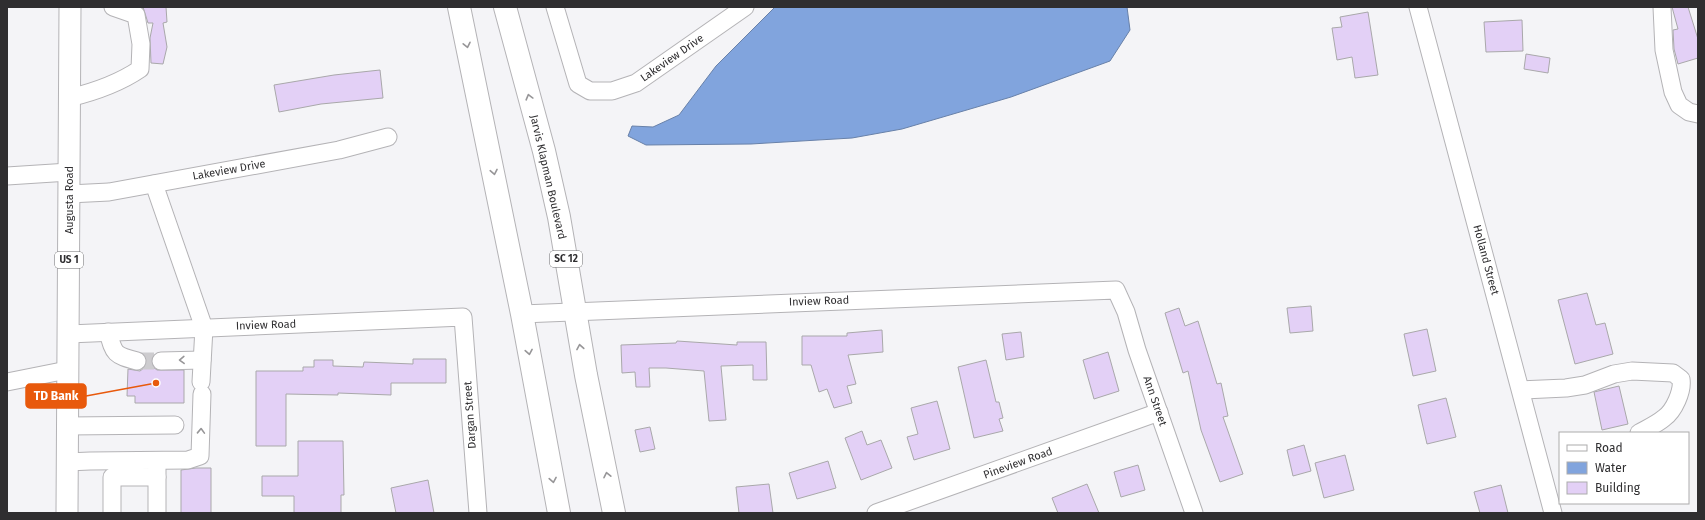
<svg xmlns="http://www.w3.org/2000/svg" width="1705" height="520" font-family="'Fira Sans',sans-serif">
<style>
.water{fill:#81a4dd;stroke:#6881a9}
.building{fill:#e3d0f6;stroke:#a9a8aa}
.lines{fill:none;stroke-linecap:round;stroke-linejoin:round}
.minor-tunnel{stroke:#cdcccf;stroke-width:17;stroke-dasharray:17 8;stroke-linecap:butt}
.minor-casing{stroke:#b4b3b6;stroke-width:19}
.major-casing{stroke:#b4b3b6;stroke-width:23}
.highway-casing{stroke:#b4b3b6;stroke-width:24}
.minor{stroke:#fff;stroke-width:17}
.major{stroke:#fff;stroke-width:21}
.highway{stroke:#fff;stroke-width:22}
.oneway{stroke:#979698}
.labels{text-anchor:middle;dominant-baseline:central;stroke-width:3.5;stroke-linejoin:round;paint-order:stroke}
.shield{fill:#fff;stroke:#6d6d6e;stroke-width:1}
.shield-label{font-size:10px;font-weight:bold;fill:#2f2e30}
.street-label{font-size:11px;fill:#2f2e30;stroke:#fff}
.leader{fill:none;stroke:#e8590c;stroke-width:1.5}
.callout-dot{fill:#e8590c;stroke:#fff;stroke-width:1.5}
.callout{fill:#e8590c;stroke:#e8590c;stroke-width:1.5}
.callout-label{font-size:12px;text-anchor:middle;font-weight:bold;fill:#fff}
</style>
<rect width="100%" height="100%" fill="#f4f4f7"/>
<path class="water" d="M 775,7 L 1127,7 L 1130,30 L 1110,61 L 1011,97 L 902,129 L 852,138 L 751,144 L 646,145 L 628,136 L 632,126 L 653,127 L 679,115 L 716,66 Z"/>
<g class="building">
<path d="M 143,7 L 166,7 L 167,22 L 163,23 L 167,47 L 163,64 L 151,63 L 150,38 L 153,23 L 148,23 Z"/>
<path d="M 1672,7 L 1688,7 L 1698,39 L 1698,58 L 1678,64 L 1674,49 L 1673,30 L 1678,29 Z"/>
<path d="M 1368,12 L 1378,75 L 1355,78 L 1352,57 L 1337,60 L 1332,28 L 1342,27 L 1340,17 Z"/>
<path d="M 1522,20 L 1523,51 L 1486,52 L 1484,22 Z"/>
<path d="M 1526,54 L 1550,58 L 1548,73 L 1524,69 Z"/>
<path d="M 380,70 L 383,98 L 321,104 L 279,112 L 274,85 L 334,75 Z"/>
<path d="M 1587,293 L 1596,325 L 1605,323 L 1613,354 L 1575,364 L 1558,300 Z"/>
<path d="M 1311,306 L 1313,331 L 1290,333 L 1287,308 Z"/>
<path d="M 1179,308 L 1185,326 L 1198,321 L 1217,384 L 1221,383 L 1228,416 L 1223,417 L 1243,474 L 1220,482 L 1201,430 L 1188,371 L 1183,373 L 1165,313 Z"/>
<path d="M 1427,329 L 1436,371 L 1413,376 L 1404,334 Z"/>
<path d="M 882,330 L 883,352 L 848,355 L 856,384 L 847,386 L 852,403 L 834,408 L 827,389 L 819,392 L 811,365 L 802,365 L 802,336 L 847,336 L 847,333 Z"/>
<path d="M 1021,332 L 1024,357 L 1006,360 L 1002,334 Z"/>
<path d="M 677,341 L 737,345 L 737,342 L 766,342 L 767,380 L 753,380 L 753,365 L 721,366 L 726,420 L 709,421 L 704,371 L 666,368 L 649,368 L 650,387 L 636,387 L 635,372 L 622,373 L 621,345 L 676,343 Z"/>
<path d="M 1108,352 L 1119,391 L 1094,399 L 1083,360 Z"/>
<path d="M 413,359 L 446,359 L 446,383 L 391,383 L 391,395 L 338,393 L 338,395 L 286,394 L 286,446 L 256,446 L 256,371 L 303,371 L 303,367 L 314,367 L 314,360 L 333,360 L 333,366 L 363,367 L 364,362 L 413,364 Z"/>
<path d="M 986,360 L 996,402 L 999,402 L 1003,418 L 999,419 L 1003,431 L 974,438 L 958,367 Z"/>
<path d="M 147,361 L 151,361 L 153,367 L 157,370 L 184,370 L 184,403 L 135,403 L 135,396 L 127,396 L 128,369 L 140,371 L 144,368 Z"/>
<path d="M 1619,386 L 1628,424 L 1602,430 L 1594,392 Z"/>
<path d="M 1446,398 L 1456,437 L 1427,444 L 1418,405 Z"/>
<path d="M 937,401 L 950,449 L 914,460 L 907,437 L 918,434 L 911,408 Z"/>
<path d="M 650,427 L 655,449 L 640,452 L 635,430 Z"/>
<path d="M 862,431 L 867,445 L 881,440 L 892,468 L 861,480 L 845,438 Z"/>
<path d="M 298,441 L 343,441 L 344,495 L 341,495 L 341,513 L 294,513 L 294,496 L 262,496 L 262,476 L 298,476 Z"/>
<path d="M 1304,445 L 1311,471 L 1293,476 L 1287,450 Z"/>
<path d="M 1345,455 L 1354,490 L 1324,498 L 1315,463 Z"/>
<path d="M 828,461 L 836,488 L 797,499 L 789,473 Z"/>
<path d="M 1138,465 L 1145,490 L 1121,497 L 1114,472 Z"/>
<path d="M 196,468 L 211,468 L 211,513 L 181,513 L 181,470 Z"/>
<path d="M 428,480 L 434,513 L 396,513 L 391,488 Z"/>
<path d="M 769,484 L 773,513 L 739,513 L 736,487 Z"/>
<path d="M 1087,484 L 1099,513 L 1058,513 L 1052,498 Z"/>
<path d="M 1501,485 L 1508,513 L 1480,513 L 1474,492 Z"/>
</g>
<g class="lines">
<path class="minor-tunnel" d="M 137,361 L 161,361"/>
<defs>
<g id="minor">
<path d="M 555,7 L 578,84 L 590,91 L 612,91 L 636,83 L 745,7"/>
<path d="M 1418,7 L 1553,513"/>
<path d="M 1662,7 L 1664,50 L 1673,92 L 1679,105 L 1689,112 L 1698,114"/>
<path d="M 69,98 C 94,92 118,84 140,69 L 141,44 L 136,15 L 113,7"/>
<path d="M 7,176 L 69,172"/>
<path d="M 154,184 L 204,328 L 201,382"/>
<path d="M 69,194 L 109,192 L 339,150 L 388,137"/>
<path d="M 522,314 L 1116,290 L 1126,312 L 1137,350 L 1194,513"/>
<path d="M 108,332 C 114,354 114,355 137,361"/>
<path d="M 69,334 L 463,317 L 478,513"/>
<path d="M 161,361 L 202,360"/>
<path d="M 7,382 L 67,370"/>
<path d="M 1521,390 L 1566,388 L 1585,385 L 1614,374 L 1632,371 L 1673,373 L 1681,379 C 1683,391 1674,411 1664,418 C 1657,424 1648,428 1639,433"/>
<path d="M 67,426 L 175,425"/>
<path d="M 67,462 L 90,461 L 188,460 L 200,456 L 202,394"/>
<path d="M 157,465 L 157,513"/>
<path d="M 112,513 L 112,477 L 157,477"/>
<path d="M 876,513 L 1159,412"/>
</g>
<path id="major" d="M 67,513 L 70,7"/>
<g id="highway">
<path d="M 459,7 L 522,314 L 559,513"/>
<path d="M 505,7 L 544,151 L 559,217 L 586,375 L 614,513"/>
</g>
</defs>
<use href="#minor" class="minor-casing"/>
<use href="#major" class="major-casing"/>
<use href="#highway" class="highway-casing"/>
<use href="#minor" class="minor"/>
<use href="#major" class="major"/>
<use href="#highway" class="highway"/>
</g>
<defs><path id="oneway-chevron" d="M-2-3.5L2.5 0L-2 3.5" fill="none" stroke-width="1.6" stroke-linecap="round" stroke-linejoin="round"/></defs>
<g class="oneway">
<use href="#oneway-chevron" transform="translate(467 45) rotate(78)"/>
<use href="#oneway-chevron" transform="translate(529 97) rotate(-105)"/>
<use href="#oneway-chevron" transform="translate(494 172) rotate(79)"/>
<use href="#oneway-chevron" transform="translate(580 347) rotate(-100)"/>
<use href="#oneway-chevron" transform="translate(529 352) rotate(80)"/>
<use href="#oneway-chevron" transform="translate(182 360) rotate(178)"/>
<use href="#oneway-chevron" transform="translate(201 431) rotate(-88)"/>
<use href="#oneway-chevron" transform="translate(607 475) rotate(-102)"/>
<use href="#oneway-chevron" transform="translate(553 480) rotate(80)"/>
</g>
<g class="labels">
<g class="shield">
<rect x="550" y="251" width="32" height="16" rx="3"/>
<rect x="55" y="252" width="28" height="16" rx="3"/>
</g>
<g class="shield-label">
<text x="566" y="259">SC 12</text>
<text x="69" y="260">US 1</text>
</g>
<g class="street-label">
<text transform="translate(672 58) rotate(-35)">Lakeview Drive</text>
<text transform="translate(229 170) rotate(-10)">Lakeview Drive</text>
<text transform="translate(548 177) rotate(77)">Jarvis Klapman Boulevard</text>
<text transform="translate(69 200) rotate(-90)">Augusta Road</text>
<text transform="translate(1486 260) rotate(75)">Holland Street</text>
<text transform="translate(819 301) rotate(-2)">Inview Road</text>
<text transform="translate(266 325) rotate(-2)">Inview Road</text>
<text transform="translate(1155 401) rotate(71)">Ann Street</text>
<text transform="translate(470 415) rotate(-94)">Dargan Street</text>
<text transform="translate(1018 463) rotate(-20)">Pineview Road</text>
</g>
</g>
<path class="leader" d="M156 383L86 396"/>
<circle class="callout-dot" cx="156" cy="383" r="4"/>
<rect class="callout" x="26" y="384" width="60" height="24" rx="4"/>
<g class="callout-label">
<text x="56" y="400">TD Bank</text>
</g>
<rect width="1705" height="520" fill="none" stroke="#2f2e30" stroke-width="16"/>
<rect x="1559" y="432" width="130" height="72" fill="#ffffff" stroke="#acabac"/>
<rect x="1567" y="445" width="20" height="6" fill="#ffffff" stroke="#acabac"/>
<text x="1595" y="452" font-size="12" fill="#2f2e30">Road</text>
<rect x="1567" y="462" width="20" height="12" fill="#81a4dd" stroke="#acabac"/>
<text x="1595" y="472" font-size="12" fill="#2f2e30">Water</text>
<rect x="1567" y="482" width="20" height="12" fill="#e3d0f6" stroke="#acabac"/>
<text x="1595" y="492" font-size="12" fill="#2f2e30">Building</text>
</svg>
